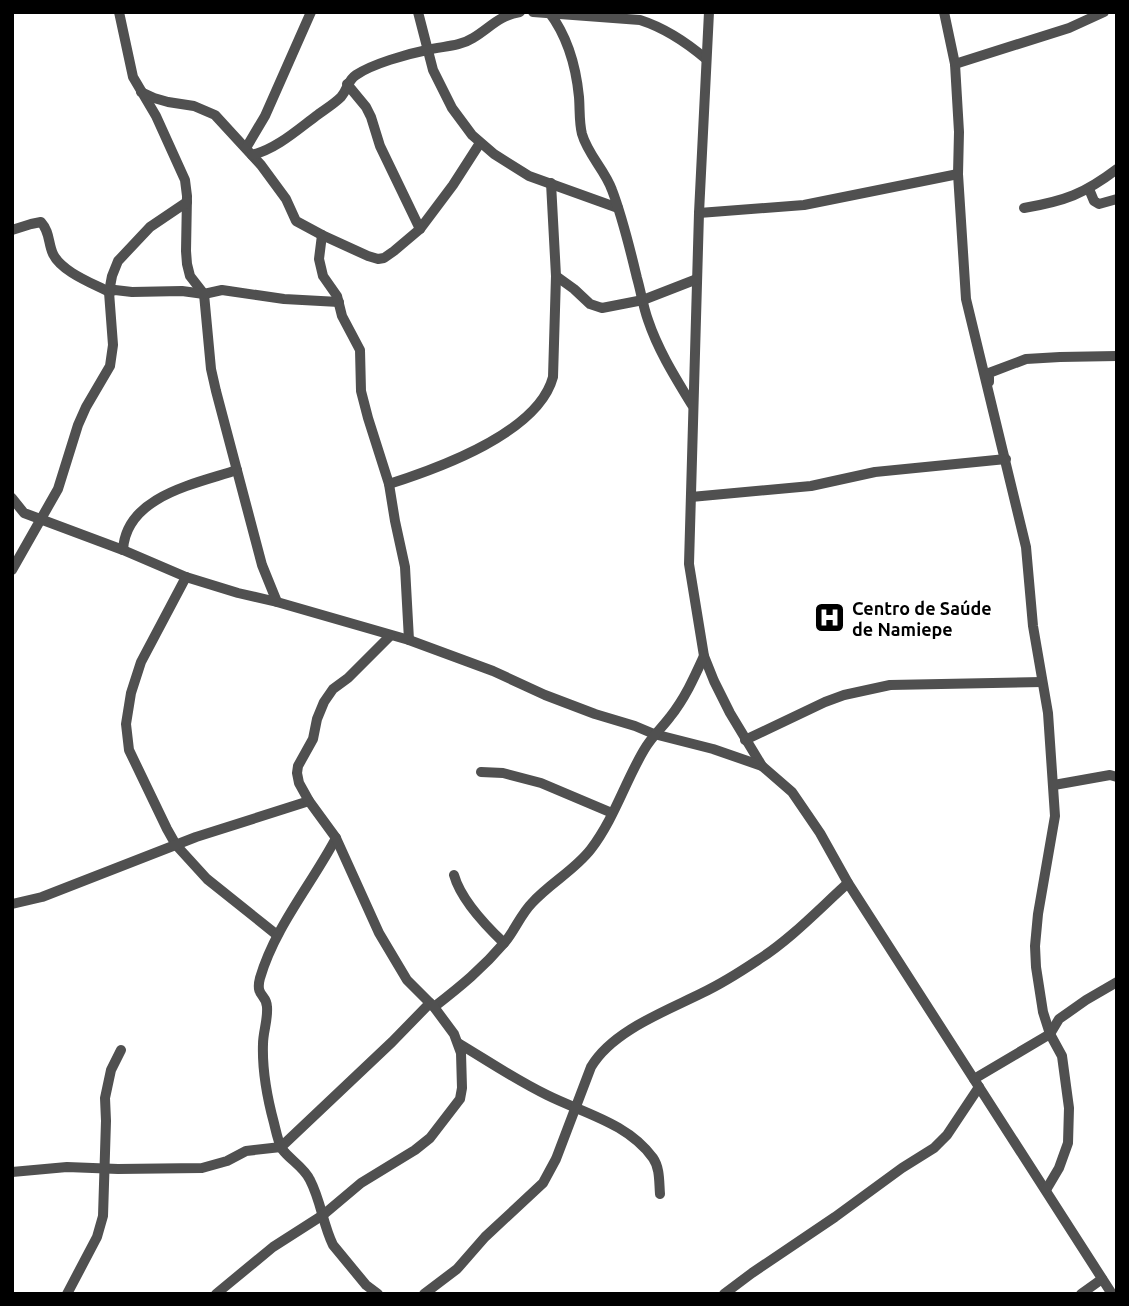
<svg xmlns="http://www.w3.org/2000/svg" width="1129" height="1306" font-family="Ubuntu,sans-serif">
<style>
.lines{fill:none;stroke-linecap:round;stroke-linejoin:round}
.street{stroke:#505050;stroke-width:10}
.labels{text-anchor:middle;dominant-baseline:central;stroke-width:7;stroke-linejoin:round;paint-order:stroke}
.poi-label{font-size:18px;font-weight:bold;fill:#000;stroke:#fff;text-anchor:start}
</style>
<rect width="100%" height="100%" fill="#fff"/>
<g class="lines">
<g class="street">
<path d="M 119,12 L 133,77 L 156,116 L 185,180 L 187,196 L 186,251 L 187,264 L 190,276 L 204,294 L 211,369 L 216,391 L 262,565 L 277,602"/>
<path d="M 418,12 L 433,70 L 452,108 L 472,135 L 494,154 L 529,176 L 618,208"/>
<path d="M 533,12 L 640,20 C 665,28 686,42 706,59"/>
<path d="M 549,12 C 568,37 576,66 579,97 C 580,110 579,122 582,134 C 588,155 605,170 612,190 C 623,219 630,249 637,278 C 641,292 643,306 648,320 C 658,350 675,377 692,405"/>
<path d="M 709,12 L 699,213 L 689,564 L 704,656 L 714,681 L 730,713 L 762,766 L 792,792 L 820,833 L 848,883 L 1112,1294"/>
<path d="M 944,12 L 955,64 L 959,132 L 958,174 L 966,299 L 1026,547 L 1033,626 L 1048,713 L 1055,816 L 1038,914 L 1035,946 L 1036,967 L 1043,1012 L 1050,1034 L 1062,1056 L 1069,1108 L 1068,1143 L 1059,1168 L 1046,1190"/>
<path d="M 955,64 L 1069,28 L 1104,12"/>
<path d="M 347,84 L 366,107 L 371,117 L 380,146 L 420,229"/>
<path d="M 141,92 L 154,98 L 168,102 L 194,106 L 215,115 L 261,165 L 286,199 L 296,221 L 322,235 L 368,256 L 378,259 L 384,258 L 394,251 L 420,229 L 453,185 L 480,143"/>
<path d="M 246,148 L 265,116 L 311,12"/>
<path d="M 252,155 C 276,149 296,131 316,116 C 324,110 334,104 341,97 C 348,89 347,81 356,75 C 372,64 407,54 427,50 C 442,46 459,47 473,38 C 491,27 498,16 520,12"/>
<path d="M 1089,189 L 1094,201 L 1099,204 L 1117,199"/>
<path d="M 1024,208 C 1065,201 1084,194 1117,169"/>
<path d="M 699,213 L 804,205 L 958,174"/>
<path d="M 12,230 L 31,224 L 41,222 C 50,232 48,243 53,254 C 62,272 92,283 109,292 L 115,290 L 132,292 L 182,291 L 204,294 L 222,290 L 284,299 L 339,302"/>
<path d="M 322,235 L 319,259 L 323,276 L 337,296 L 342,316 L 360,350 L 361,391 L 368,418 L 389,484 L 395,521 L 405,567 L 409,640"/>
<path d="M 556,276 L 574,289 L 590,304 L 602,308 L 643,300 L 697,279"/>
<path d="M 989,382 L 989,373 L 1026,359 L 1060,357 L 1117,356"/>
<path d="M 389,484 C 439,468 538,433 553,377 L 556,276 L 551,183"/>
<path d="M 691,497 L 811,486 L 875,472 L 1006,459"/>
<path d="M 12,498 L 24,513 L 123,550 L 186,577 L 238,593 L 277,602 L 409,640 L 493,671 L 545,695 L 595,714 L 635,726 L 654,734 L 713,749 L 762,766"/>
<path d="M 123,550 C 126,496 195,484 237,470"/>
<path d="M 12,570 L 58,489 L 78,425 L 86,407 L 110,366 L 113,345 L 109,292 L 112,276 L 118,261 L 150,227 L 187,202"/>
<path d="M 186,577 L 141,662 L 131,693 L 126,724 L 129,750 L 167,829 L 176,845 L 207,879 L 277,935"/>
<path d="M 745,740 L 825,702 L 844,695 L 890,685 L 1042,682"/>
<path d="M 481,772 L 503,773 L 541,783 L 612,813"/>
<path d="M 1054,785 L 1110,775 L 1117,777"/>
<path d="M 336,838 C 311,885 275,927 260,978 C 255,997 267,994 267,1007 C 268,1020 263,1032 263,1044 C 262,1072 267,1097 274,1123 C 276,1131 278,1142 282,1149 C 290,1160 304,1167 310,1180 C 321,1201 323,1225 333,1245 L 366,1285 L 378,1294"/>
<path d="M 454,875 C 461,900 485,925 504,943"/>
<path d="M 12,904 L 42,897 L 196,837 L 309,801"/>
<path d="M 434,1007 C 461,986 482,969 505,942 C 515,930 521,914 532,903 C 550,883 575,870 591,849 C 614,819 625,782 644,750 C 652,736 661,729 670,717 C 685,698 694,678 704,656"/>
<path d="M 458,1043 C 488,1061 516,1080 547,1095 C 583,1113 628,1123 653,1158 C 660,1168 659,1182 660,1194"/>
<path d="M 974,1079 L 1050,1034 L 1059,1019 L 1086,1000 L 1117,982"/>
<path d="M 12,1172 L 67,1167 L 118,1169 L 202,1168 L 227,1161 L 246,1151 L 281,1147 L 392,1042 L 430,1003"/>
<path d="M 67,1294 L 97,1237 L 103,1216 L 106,1121 L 105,1098 L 111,1070 L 121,1050"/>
<path d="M 216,1294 L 273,1247 L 323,1215 L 361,1183 L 415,1150 L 430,1138 L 460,1099 L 462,1088 L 461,1053 L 454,1034 L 434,1007 L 407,980 L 379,933 L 336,838 L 309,801 L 299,783 L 297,773 L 298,766 L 313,739 L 317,719 L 324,702 L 333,689 L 348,678 L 390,636"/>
<path d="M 424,1294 L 457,1269 L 485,1237 L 543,1183 L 556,1159 L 591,1067 C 612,1031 666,1011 702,993 C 721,984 740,972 758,960 C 791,939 819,909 848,883"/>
<path d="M 724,1294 L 752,1273 L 835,1217 L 902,1168 L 934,1148 L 947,1135 L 979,1087"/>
<path d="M 1081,1294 L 1102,1279"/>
</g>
</g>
<defs>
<symbol id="hospital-square" viewBox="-11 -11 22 22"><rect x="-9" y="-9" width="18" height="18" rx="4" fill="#000" stroke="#fff"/><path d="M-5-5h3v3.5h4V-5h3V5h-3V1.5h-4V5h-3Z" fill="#fff"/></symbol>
</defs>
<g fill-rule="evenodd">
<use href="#hospital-square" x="812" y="600" width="35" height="35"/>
</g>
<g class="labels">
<g class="poi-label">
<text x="852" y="608">Centro de Saúde<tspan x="852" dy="21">de Namiepe</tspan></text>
</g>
</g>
<rect width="1129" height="1306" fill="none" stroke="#000000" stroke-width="28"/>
</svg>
